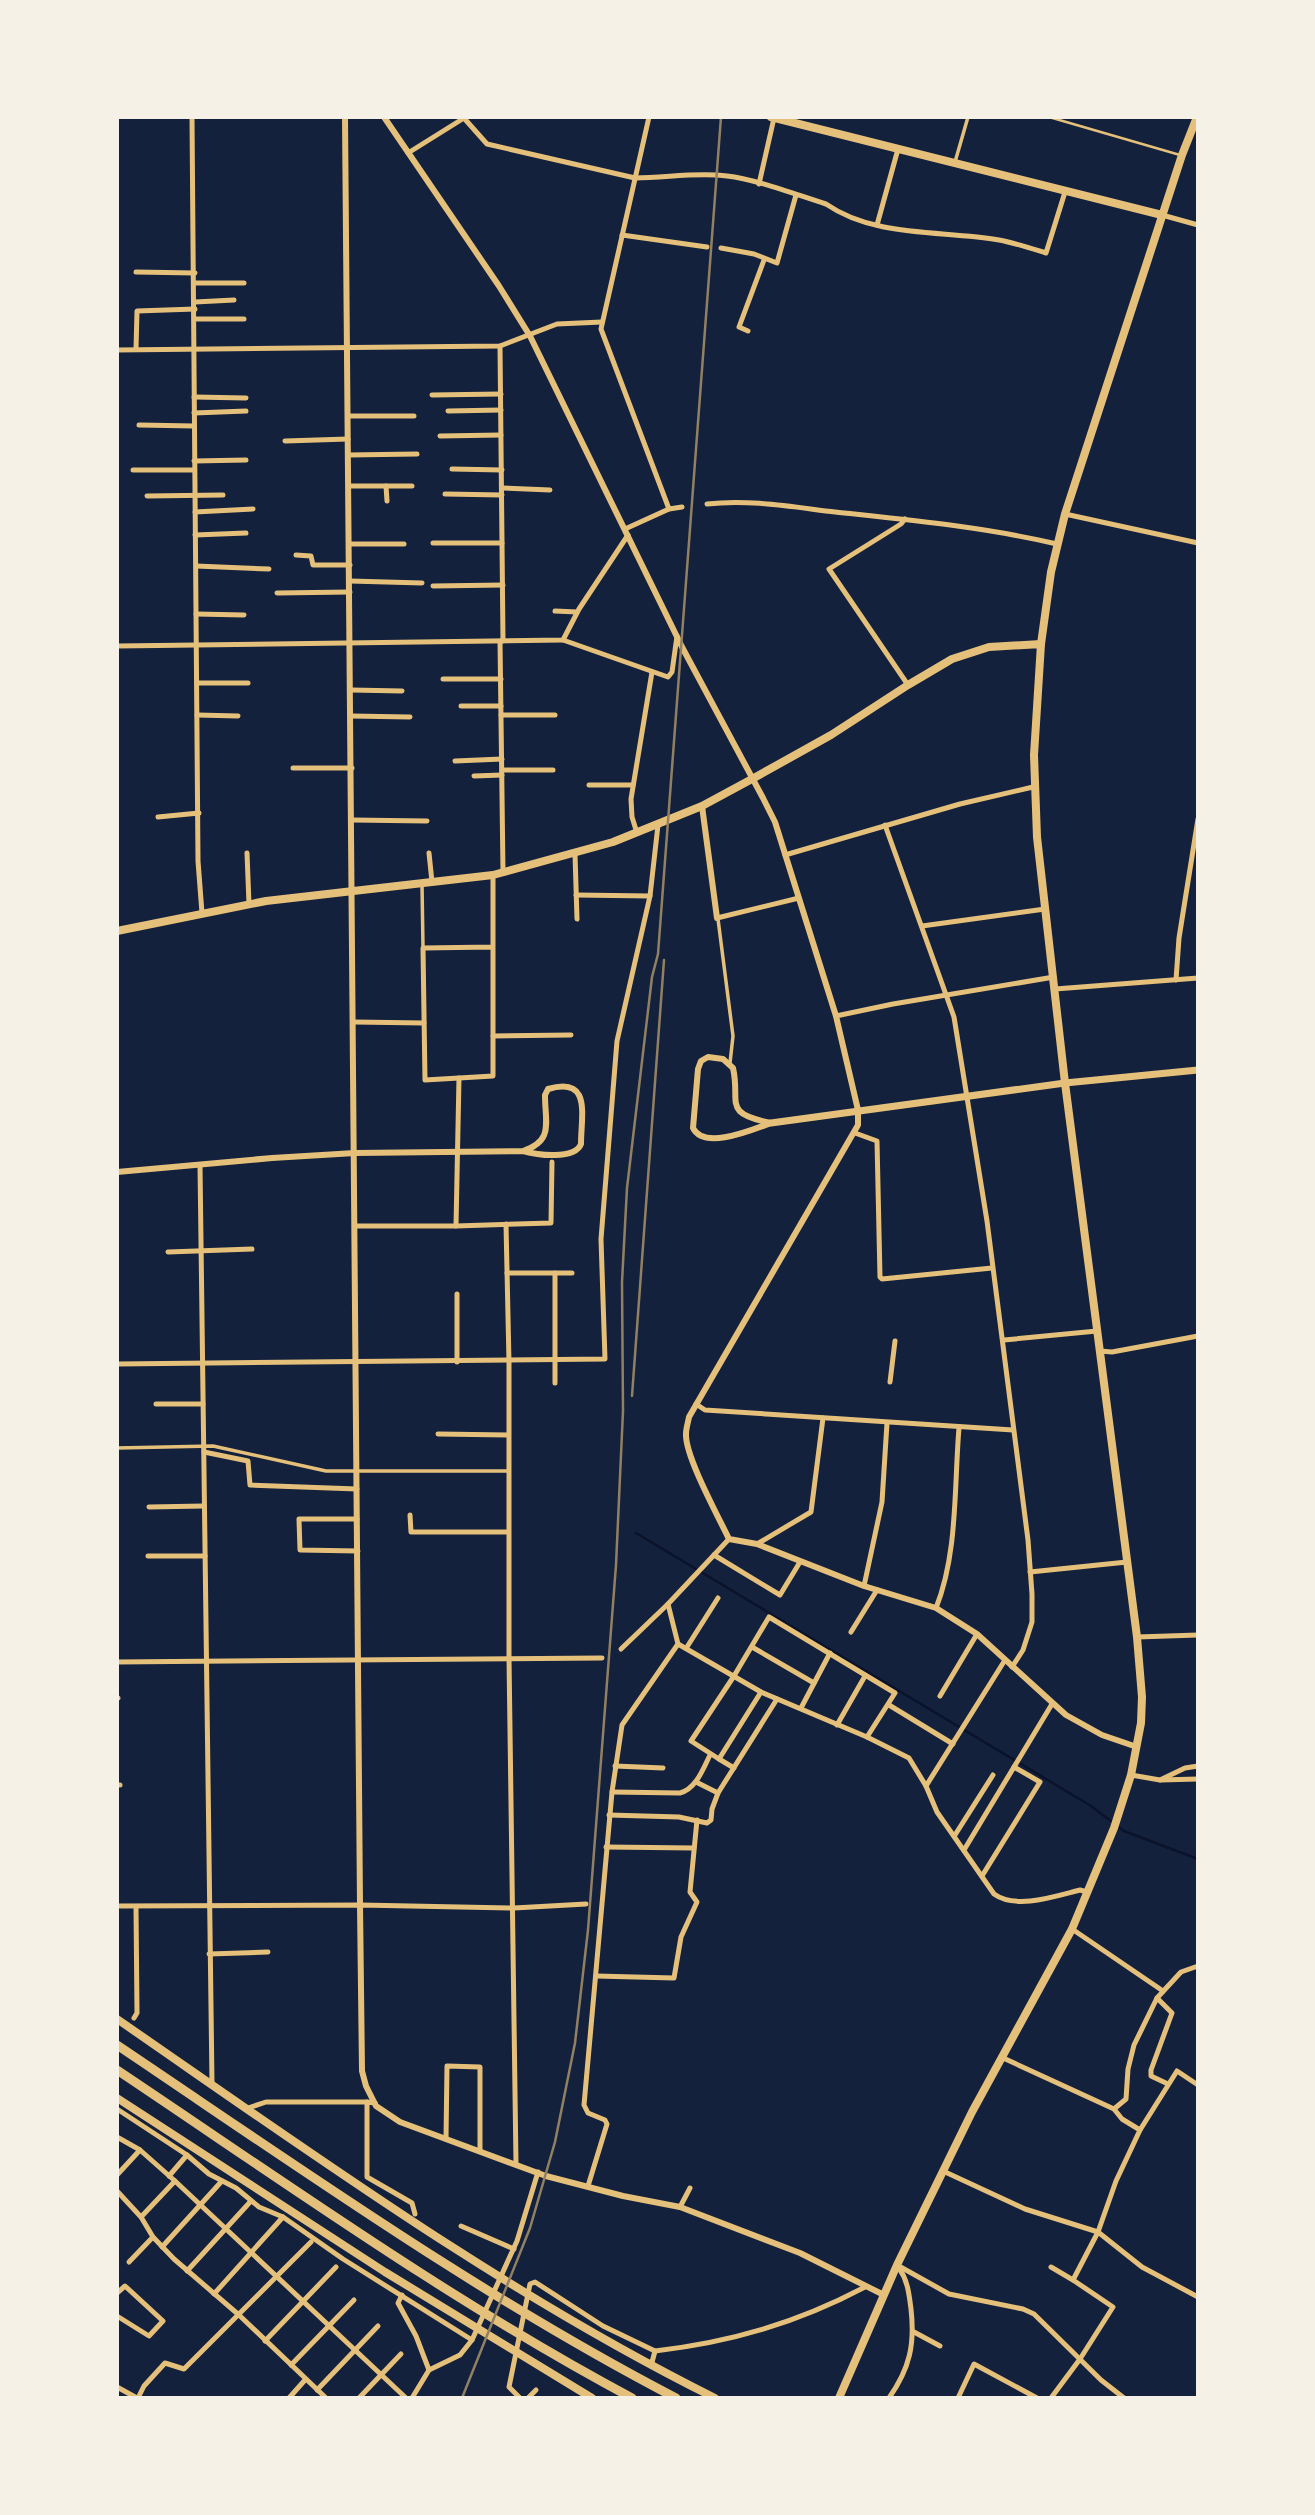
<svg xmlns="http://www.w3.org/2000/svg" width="1315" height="2515" font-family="Montserrat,sans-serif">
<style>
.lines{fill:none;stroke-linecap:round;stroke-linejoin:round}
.stream{stroke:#0b132b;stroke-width:2.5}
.service{stroke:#e5c07b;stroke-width:2.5}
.pedestrian{stroke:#e5c07b;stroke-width:3.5}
.minor{stroke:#e5c07b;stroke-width:5}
.tertiary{stroke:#e5c07b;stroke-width:6}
.secondary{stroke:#e5c07b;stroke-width:7}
.primary{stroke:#e5c07b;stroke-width:8}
.trunk{stroke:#e5c07b;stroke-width:8}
.motorway{stroke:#e5c07b;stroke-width:9}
.rail{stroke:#918062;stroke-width:2.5}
</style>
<rect width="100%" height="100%" fill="#14213d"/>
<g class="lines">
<path class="stream" d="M 636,1533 L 1091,1806 L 1124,1831 L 1198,1859"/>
<path class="service" d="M 1049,117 L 1180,155"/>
<g class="pedestrian">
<path d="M 955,162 L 968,117"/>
<path d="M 422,884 L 423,948"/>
<path d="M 718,919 L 733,1036 L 730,1063"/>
<path d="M 117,1448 L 213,1446 L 326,1471 L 508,1471"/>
</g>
<g class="minor">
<path d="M 192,117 L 198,861 L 202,913"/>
<path d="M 463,117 L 487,144 L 635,178 C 666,178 696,172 727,176 C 755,179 797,195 826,204 C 875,238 942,230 999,240 C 1015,243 1030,248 1046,253 L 1065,192"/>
<path d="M 649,117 L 601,329 L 669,509"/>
<path d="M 408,153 L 464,118"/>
<path d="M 759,184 L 774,118"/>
<path d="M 1162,215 L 1198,225"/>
<path d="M 877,225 L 898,149"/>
<path d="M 622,235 L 707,247"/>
<path d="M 721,248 L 754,254 L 777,263 L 796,195"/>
<path d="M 136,272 L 195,273"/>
<path d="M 195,283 L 244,283"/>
<path d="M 195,302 L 234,300"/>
<path d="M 195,319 L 244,319"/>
<path d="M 748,331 L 739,327 L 764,260"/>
<path d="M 500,346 L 503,641"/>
<path d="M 136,349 L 137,311 L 195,309"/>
<path d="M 117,350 L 500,346 L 557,324 L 602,322"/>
<path d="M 432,395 L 501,394"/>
<path d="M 194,397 L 246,398"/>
<path d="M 448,411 L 501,410"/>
<path d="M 194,413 L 246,411"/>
<path d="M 348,416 L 414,416"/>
<path d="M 139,425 L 194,426"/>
<path d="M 440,436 L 501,435"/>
<path d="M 285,441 L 348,439"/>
<path d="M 348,455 L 417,454"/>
<path d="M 194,461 L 246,460"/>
<path d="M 452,469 L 502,470"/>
<path d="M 133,470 L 194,470"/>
<path d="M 349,486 L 412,486"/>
<path d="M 386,486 L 387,501"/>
<path d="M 502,488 L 550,490"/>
<path d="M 445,494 L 502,495"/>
<path d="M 147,496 L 223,495"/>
<path d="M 707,504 C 749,499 793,507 835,512 C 909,520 984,527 1057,544"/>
<path d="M 195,512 L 253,509"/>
<path d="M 1065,514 L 1198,543"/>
<path d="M 905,519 L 901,524 L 829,569 L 908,685"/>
<path d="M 625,529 L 669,509 L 682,507"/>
<path d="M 195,535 L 246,533"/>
<path d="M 433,543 L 502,543"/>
<path d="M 349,544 L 404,544"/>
<path d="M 296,555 L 311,556 L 313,565 L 350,565"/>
<path d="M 196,566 L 269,569"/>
<path d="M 350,581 L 422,583"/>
<path d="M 433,586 L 503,585"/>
<path d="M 277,593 L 350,592"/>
<path d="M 555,611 L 577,612"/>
<path d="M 196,614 L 244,615"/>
<path d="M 563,640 L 668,677 L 672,672 L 677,636"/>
<path d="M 500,641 L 503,872"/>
<path d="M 117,646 L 563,640 L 579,609 L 628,535"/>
<path d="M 443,679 L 501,679"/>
<path d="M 197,683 L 248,683"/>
<path d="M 351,690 L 402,691"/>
<path d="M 461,706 L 501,706"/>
<path d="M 197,715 L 238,716"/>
<path d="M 501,715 L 555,715"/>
<path d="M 351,716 L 410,717"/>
<path d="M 455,761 L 502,759"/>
<path d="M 293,768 L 352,768"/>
<path d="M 502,770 L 553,770"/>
<path d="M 474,776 L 502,775"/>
<path d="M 589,785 L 633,785"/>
<path d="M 158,817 L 199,813"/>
<path d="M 352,820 L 427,821"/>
<path d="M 885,825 L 954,1017 L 987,1221 L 1028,1540 L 1032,1594 L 1032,1622 L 1023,1650 L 1012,1667"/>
<path d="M 637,833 L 632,817 L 631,799 L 652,672"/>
<path d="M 247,853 L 249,904"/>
<path d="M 429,853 L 432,882"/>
<path d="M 575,854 L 577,919"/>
<path d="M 785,855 L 960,804 L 1033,787"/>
<path d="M 493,875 L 493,1076 L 425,1080 L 423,948 L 493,947"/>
<path d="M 576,895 L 650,896"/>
<path d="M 717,918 L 799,898"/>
<path d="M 922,926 L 1045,909"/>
<path d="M 1176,980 L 1179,938 L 1198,819"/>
<path d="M 1055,989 L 1198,978"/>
<path d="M 836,1016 L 893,1004 L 1054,977"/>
<path d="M 354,1022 L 424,1023"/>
<path d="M 493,1036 L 571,1035"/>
<path d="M 855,1133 L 877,1141 L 880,1277 L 882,1279 L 992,1268"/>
<path d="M 200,1165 L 212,2083"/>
<path d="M 506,1224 L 509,1362 L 509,1658 L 516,2164"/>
<path d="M 356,1226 L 456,1226 L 551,1223 L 552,1162"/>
<path d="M 456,1226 L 459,1078"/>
<path d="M 168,1252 L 252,1249"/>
<path d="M 507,1273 L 555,1273 L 555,1383"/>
<path d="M 555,1273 L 572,1273"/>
<path d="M 1004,1340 L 1097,1331"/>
<path d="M 1100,1351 L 1112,1352 L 1198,1336"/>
<path d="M 457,1362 L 457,1294"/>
<path d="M 117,1364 L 605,1359 L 601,1239 L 617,1041 L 650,896 L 658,825"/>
<path d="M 890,1382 L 895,1341"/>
<path d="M 156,1404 L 203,1404"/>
<path d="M 696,1404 L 705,1410 L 1013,1430"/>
<path d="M 438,1434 L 508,1435"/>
<path d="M 204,1452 L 248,1461 L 250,1485 L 357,1489"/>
<path d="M 149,1507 L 204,1506"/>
<path d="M 410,1515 L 411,1532 L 508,1532"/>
<path d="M 357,1519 L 299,1519 L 300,1550 L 358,1551"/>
<path d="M 757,1544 L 811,1512 L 823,1418"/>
<path d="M 714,1555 L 780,1595 L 800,1562"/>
<path d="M 148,1556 L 205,1556"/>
<path d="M 1030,1572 L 1127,1562"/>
<path d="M 864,1586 L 882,1502 L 887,1423"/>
<path d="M 668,1604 L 678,1644 L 761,1692 L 867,1737 L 909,1758 L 926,1786 L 937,1812 L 994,1894 C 1016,1910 1056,1896 1080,1890 L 1087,1892"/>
<path d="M 936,1608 C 958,1553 954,1487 959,1428"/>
<path d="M 851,1632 L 877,1590"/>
<path d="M 1137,1637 L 1198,1635"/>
<path d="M 687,1647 L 718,1598"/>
<path d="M 752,1647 L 814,1683"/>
<path d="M 621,1649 L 668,1604 L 729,1539"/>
<path d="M 117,1662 L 602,1658"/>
<path d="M 761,1692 L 719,1759 L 691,1741 L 734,1676 L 769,1617 L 895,1693 L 867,1737"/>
<path d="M 940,1696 L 977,1634"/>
<path d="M 117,1698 L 118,1698"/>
<path d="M 889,1705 L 953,1744"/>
<path d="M 801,1708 L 830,1653"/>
<path d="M 837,1725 L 865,1676"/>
<path d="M 719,1759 L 734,1768"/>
<path d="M 615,1766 L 663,1768"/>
<path d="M 1131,1775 L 1160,1780 L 1185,1768 L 1198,1766"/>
<path d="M 1160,1780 L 1198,1779"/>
<path d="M 117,1785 L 120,1785"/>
<path d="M 926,1786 L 1005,1660"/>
<path d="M 612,1792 L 680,1793 C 696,1789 703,1769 710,1755"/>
<path d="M 718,1793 L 777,1699"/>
<path d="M 609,1815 L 679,1817 L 707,1823 L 711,1820 L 712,1809 L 718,1793 L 696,1782"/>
<path d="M 955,1835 L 993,1775"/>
<path d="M 606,1847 L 694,1848"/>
<path d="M 964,1850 L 1052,1704"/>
<path d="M 982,1876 L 1040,1782 L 1014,1767"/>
<path d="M 117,1906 L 360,1905 L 514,1908 L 586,1904"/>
<path d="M 1072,1929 L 1163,1991"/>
<path d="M 209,1954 L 268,1952"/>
<path d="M 596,1976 L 674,1978 L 681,1937 L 697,1902 L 690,1892 L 697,1820"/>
<path d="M 1157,1998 L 1172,2013 L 1151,2070 L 1151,2076 L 1168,2084"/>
<path d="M 134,2018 L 137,2013 L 136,1907"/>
<path d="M 1001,2057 L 1114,2109 L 1122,2119 L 1140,2130 L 1116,2181 L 1098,2232 L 1073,2280 L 1113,2307 L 1080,2359 L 1051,2398"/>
<path d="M 375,2103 L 367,2102 L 367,2177 L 412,2203 L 415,2214"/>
<path d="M 248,2108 L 266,2102 L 367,2102"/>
<path d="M 117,2109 L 187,2155 L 209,2174 L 236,2188 L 259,2207 L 283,2217 L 343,2259 L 472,2340"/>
<path d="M 1114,2109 L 1126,2099 L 1128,2069 L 1134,2045 L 1157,1998 L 1181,1972 L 1198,1966"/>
<path d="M 1140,2130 L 1177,2071 L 1198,2085"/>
<path d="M 117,2137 L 140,2150 L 175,2181 L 406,2398"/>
<path d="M 446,2139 L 447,2066 L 480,2067 L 480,2151"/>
<path d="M 943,2171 L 1025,2209 L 1098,2232 L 1142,2267 L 1198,2297"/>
<path d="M 117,2175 L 140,2150"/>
<path d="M 169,2176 L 187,2155"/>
<path d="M 588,2186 L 607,2124 L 605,2120 L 588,2113 L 584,2105 L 612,1792 L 622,1725 L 678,1644"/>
<path d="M 117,2191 L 141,2217 L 153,2237 L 174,2259 L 239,2315 L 326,2398"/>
<path d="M 680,2207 L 690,2188"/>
<path d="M 141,2217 L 175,2181"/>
<path d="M 461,2226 L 514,2249"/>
<path d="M 162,2247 L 221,2182"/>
<path d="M 129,2262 L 153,2237"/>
<path d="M 897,2265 L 949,2294 L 1023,2309 L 1034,2314 L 1101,2380 L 1124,2398"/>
<path d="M 1051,2267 L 1073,2280"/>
<path d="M 187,2271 L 251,2201"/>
<path d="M 117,2293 L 125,2286 L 163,2321 L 149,2336 L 117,2316"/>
<path d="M 214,2294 L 283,2217"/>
<path d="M 402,2295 L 398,2303 L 416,2336 L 429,2370"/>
<path d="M 914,2332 L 940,2346"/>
<path d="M 265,2341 L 336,2267"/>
<path d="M 655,2351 C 731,2342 797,2323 865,2287"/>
<path d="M 291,2365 L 354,2300"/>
<path d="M 117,2387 L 137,2398"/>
<path d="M 317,2390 L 378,2326"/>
<path d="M 138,2398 L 144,2386 L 165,2363 L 184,2369 L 311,2242"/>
<path d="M 289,2398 L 305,2380"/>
<path d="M 359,2398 L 401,2354"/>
<path d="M 412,2398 L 429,2370 L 460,2355 L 472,2340 L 517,2241 L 538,2172"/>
<path d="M 520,2398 L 509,2387 L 530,2284 L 535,2282 L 603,2326 L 655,2351 L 651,2366"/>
<path d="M 528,2398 L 536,2390"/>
<path d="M 889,2398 C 910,2368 915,2344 911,2309 C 909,2294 908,2281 899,2268"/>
<path d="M 958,2398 L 974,2364 L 1037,2398"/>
</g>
<g class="tertiary">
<path d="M 345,117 L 360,1905 L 362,2071 L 366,2086 L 376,2106 L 400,2122 L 546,2176 L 623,2196 L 680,2207 L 800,2253 L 884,2295"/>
<path d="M 384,117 L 499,286 L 530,336 L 682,647 L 763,798 L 775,822 L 836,1016 L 858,1110 L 858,1125 L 689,1417 C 688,1423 686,1428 686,1434 C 685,1456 718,1516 729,1539 L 757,1544 L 864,1586 L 936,1608 L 977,1634 L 1066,1715 L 1102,1735 L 1137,1747"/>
<path d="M 702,806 L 717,918"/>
<path d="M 708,1057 L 723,1059 L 733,1068 C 741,1103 721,1113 771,1123 C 754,1129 704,1151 693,1128 L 698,1069 L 701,1061 Z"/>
<path d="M 117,1172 L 272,1158 L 355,1153 L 523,1151 C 537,1155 575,1160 581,1144 C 581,1115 592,1076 548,1089 L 545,1095 C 545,1123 554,1141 523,1151"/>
</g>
<path class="secondary" d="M 771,1123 L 1065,1083 L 1198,1070"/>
<g class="primary">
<path d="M 771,117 L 1162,215"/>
<path d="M 1041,644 L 1051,572 L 1065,514 L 1182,155 L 1197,117"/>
</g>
<g class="trunk">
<path d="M 117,931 L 266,901 L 493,875 L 613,842 L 702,806 L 752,779 L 831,735 L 908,685 L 952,659 L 989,647 L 1041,644 L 1034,755 L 1037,837 L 1065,1083 L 1137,1637 L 1142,1697 L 1141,1723 L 1131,1775 L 1114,1828 L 1072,1929 L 972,2112 L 897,2265 L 839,2398"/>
<path d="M 117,2019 C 311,2153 504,2293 715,2398"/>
<path d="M 117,2098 L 385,2272 L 592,2398"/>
</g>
<g class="motorway">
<path d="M 117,2045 C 300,2168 480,2296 676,2398"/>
<path d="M 117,2070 C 286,2183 452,2302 632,2398"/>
</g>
<g class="rail">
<path d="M 632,1396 L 664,960"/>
<path d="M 462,2398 L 530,2228 L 555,2142 L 575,2043 L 588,1930 L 616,1565 L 623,1411 L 622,1282 L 627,1188 L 652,977 L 658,954 L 721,117"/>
</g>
</g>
<rect width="1315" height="2515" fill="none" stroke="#f6f1e7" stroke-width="238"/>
</svg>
